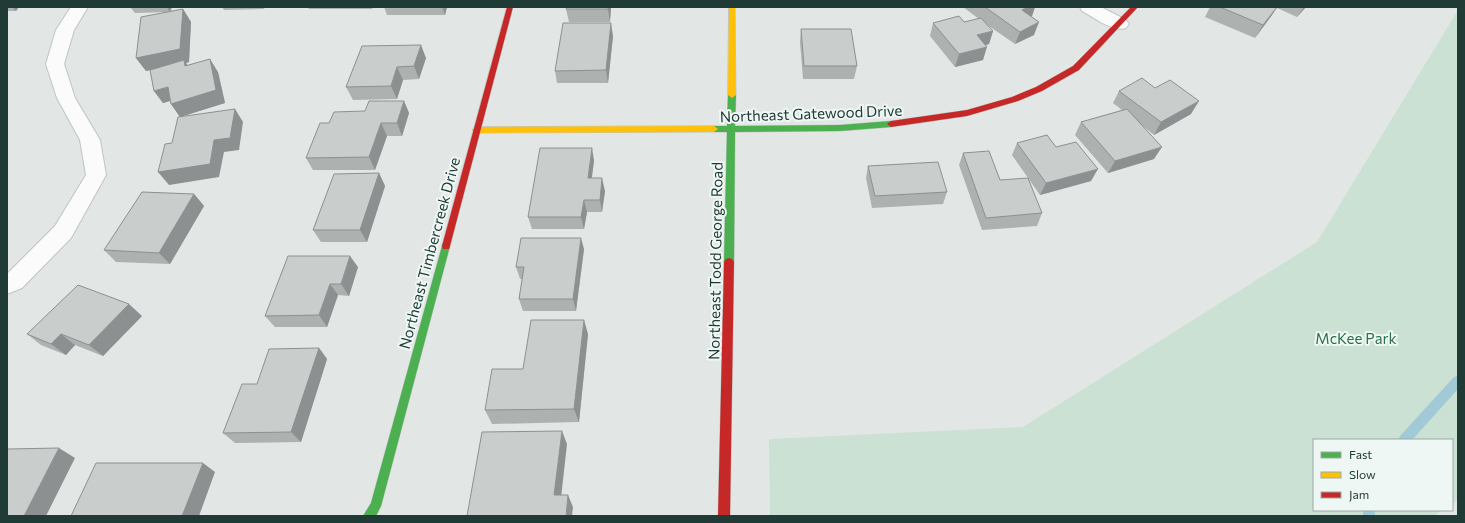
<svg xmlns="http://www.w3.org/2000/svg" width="1465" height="523" font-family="Commissioner,sans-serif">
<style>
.green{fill:#cae1d3}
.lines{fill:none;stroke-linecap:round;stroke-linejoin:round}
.stream{fill:#a2c9d6;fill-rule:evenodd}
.street-casing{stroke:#bfc4c2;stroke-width:2}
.fast-casing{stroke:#bec5c3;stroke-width:1}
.slow-casing{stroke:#bec5c3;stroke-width:1}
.jam-casing{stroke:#bec5c3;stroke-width:1}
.street{fill:#fbfbfb;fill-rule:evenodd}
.fast{fill:#4caf50;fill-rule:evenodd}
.slow{fill:#ffc107;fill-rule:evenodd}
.jam{fill:#c62828;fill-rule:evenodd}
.wall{fill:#adb1b0}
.shaded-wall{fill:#8d9090}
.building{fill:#c9cecd;stroke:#8d9090}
.labels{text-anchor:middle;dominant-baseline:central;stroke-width:4;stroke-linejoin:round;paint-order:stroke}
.street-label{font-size:15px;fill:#203a36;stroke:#eff7f4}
.park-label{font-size:15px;fill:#2b704d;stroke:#eff7f4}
</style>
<rect width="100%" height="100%" fill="#e2e7e5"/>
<path class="green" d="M 1458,10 L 1458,500 L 1452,504 L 1452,440 L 1314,440 L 1314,510 L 1442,510 L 1433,516 L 770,516 L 769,439 L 1023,427 L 1317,242 Z"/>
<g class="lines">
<g class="stream">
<path d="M 1458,376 L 1458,389 L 1412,440 L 1398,440 L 1400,436 L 1454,377 Z"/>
<rect x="1363" y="510" width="12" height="6"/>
</g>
<defs>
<g id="street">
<path d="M 71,7 L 88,7 L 74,30 L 64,64 L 75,98 L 100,140 L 106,175 L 71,238 L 22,288 L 7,294 L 7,274 L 55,226 L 86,175 L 80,140 L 57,98 L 46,64 L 56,30 Z"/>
<path d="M 1080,7 L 1101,7 L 1126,20 L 1129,24 L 1126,28 C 1112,32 1095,18 1082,11 Z"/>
</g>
<g id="fast">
<path d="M 732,92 L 736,95 L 735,126 L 840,125 L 891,121 L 895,124 L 891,127 L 840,131 L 735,132 L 734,262 L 732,265 L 726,265 L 724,262 L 727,132 L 714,132 L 710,129 L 714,126 L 727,126 L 728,95 Z"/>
<path d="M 446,242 L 449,243 L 450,246 L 381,506 L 376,516 L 363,516 L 371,503 L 442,246 L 443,243 Z"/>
</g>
<g id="slow">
<path d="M 729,7 L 735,7 L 736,95 L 732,98 L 728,95 Z"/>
<path d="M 714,126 L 718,129 L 714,132 L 476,133 L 472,130 L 476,127 Z"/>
</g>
<g id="jam">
<path d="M 507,7 L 513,7 L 450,246 L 449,249 L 443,249 L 442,246 Z"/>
<path d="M 1131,7 L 1138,7 L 1079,70 L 1042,91 L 1018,101 L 967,116 L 891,127 L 887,124 L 891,121 L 967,110 L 1012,97 L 1036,87 L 1073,66 Z"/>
<path d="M 729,258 L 732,259 L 734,262 L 730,516 L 718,516 L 724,262 L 726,259 Z"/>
</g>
</defs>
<use href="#street" class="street-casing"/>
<use href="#fast" class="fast-casing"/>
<use href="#slow" class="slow-casing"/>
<use href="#jam" class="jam-casing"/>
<use href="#street" class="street"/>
<use href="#fast" class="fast"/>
<use href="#slow" class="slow"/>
<use href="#jam" class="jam"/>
</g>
<g class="wall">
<path d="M 7,7 L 19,7 L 16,11 L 7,11 Z"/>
<path d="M 130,7 L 172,7 L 170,11 L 183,9 L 191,22 L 189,62 L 186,63 L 187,65 L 218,72 L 225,103 L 180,117 L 171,104 L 170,101 L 163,103 L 154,91 L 150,70 L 146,71 L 136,58 L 168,12 L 135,13 Z"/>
<path d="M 222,7 L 265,7 L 264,9 L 224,10 Z"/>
<path d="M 308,7 L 373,7 L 372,9 L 309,9 Z"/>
<path d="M 384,7 L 447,7 L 445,15 L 387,15 Z"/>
<path d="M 611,7 L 610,22 L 569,22 L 566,9 Z"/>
<path d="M 963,7 L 1035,7 L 1032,16 L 1031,16 L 1034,35 L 1015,44 L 986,24 L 993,31 L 989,44 L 986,45 L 983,60 L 955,67 L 930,36 L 933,23 L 964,22 L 979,19 Z"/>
<path d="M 1210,7 L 1306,7 L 1297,17 L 1277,8 L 1255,38 L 1205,17 Z"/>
<path d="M 801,29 L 857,66 L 854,79 L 803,79 L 800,42 Z"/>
<path d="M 613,36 L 608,83 L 557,83 L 555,71 Z"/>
<path d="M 362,46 L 426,58 L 419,79 L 403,80 L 397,99 L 353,100 L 346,87 Z"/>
<path d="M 1119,91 L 1191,114 L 1154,135 L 1143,126 L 1154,159 L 1108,173 L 1075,135 L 1081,122 L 1122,110 L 1113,103 Z"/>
<path d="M 404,101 L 409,113 L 402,136 L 387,136 L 375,170 L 313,170 L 306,158 L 329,123 L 365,111 Z"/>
<path d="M 1017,143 L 1056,147 L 1091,181 L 1040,195 L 1012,155 Z"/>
<path d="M 963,153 L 1000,180 L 1042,213 L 1037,226 L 982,230 L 959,165 Z"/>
<path d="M 594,160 L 592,178 L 605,191 L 602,212 L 587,212 L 584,229 L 532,229 L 528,217 Z"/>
<path d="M 868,166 L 947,192 L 943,204 L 872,208 L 866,178 Z"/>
<path d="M 379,173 L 385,186 L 367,242 L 321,242 L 313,230 Z"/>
<path d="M 194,194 L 204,206 L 170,264 L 116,262 L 104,250 Z"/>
<path d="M 584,249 L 576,311 L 523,311 L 519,299 L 522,279 L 520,279 L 516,267 Z"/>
<path d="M 358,267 L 349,296 L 338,295 L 327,327 L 275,327 L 265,316 Z"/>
<path d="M 142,316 L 103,356 L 75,345 L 66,355 L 41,345 L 27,334 Z"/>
<path d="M 588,334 L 579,422 L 492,424 L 485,410 L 523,369 Z"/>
<path d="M 319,348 L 327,359 L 301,442 L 235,443 L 223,433 L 257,384 Z"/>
</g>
<g class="shaded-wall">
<path d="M 12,7 L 19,7 L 16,11 Z"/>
<path d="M 167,7 L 172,7 L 170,12 Z"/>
<path d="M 442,7 L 447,7 L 445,15 Z"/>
<path d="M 608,7 L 611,7 L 610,22 L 608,9 Z"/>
<path d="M 1028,7 L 1035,7 L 1032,16 L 1017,23 L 1022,10 Z"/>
<path d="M 1277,7 L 1272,15 L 1255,38 L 1263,25 Z"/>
<path d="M 1304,7 L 1306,7 L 1297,17 Z"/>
<path d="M 183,9 L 191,22 L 189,62 L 186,63 L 193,73 L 185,66 L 184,63 L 146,71 L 136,58 Z"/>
<path d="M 1039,22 L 1034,35 L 1015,44 L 1020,32 Z"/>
<path d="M 611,23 L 613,36 L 608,83 L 606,70 Z"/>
<path d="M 993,31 L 989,44 L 974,48 L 977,35 Z"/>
<path d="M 421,45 L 426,58 L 419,79 L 414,66 Z"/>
<path d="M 987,47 L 983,60 L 955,67 L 959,54 Z"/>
<path d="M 210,59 L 218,72 L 225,103 L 180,117 L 171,104 Z"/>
<path d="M 397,67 L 403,80 L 397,99 L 391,86 Z"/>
<path d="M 168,87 L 177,99 L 163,103 L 154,91 Z"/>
<path d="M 404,101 L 409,113 L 402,136 L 397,123 Z"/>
<path d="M 1199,101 L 1191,114 L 1154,135 L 1161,122 Z"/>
<path d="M 235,109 L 243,122 L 239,150 L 224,152 L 219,177 L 169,185 L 158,172 L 214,140 Z"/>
<path d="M 381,123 L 387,136 L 375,170 L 369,157 Z"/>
<path d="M 1162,147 L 1154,159 L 1108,173 L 1115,161 Z"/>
<path d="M 592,148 L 594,160 L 590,191 L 588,178 Z"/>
<path d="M 1098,169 L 1091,181 L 1040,195 L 1046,183 Z"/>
<path d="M 379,173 L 385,186 L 367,242 L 360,230 Z"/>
<path d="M 602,178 L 605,191 L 602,212 L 600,200 Z"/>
<path d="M 194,194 L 204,206 L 170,264 L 159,253 Z"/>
<path d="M 584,200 L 587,212 L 584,229 L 581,217 Z"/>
<path d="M 581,238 L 584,249 L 576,311 L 573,299 Z"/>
<path d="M 350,256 L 358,267 L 349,296 L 341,284 Z"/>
<path d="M 330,284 L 338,295 L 327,327 L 319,315 Z"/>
<path d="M 129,304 L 142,316 L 103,356 L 89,345 Z"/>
<path d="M 584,320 L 588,334 L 579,422 L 574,409 Z"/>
<path d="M 61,334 L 75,345 L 66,355 L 51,344 Z"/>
<path d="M 319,348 L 327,359 L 301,442 L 291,432 Z"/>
<path d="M 562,431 L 567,444 L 560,507 L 554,495 Z"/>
<path d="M 59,448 L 75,458 L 46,516 L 24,516 Z"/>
<path d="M 203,463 L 215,472 L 199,516 L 182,516 Z"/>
<path d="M 568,495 L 573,507 L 572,516 L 566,516 Z"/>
</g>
<g class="building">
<path d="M 567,7 L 608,7 L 608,9 L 566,9 Z"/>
<path d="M 985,7 L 1028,7 L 1022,10 L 1039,22 L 1020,32 Z"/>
<path d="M 1220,7 L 1277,7 L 1263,25 Z"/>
<path d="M 183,9 L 180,49 L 136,58 L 141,17 Z"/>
<path d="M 959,16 L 964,22 L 981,18 L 993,31 L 977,35 L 987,47 L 959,54 L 933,23 Z"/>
<path d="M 563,23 L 611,23 L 606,70 L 555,71 Z"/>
<path d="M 801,29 L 851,29 L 857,66 L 804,66 Z"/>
<path d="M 421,45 L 414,66 L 397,67 L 391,86 L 346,87 L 362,46 Z"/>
<path d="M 210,59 L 216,90 L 171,104 L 168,87 L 154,91 L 150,70 L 184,60 L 185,66 Z"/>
<path d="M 1142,78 L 1155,88 L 1170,80 L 1199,101 L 1161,122 L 1119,91 Z"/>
<path d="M 369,101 L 404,101 L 397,123 L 381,123 L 369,157 L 306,158 L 320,123 L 329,123 L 334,112 L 365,111 Z"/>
<path d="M 235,109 L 230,138 L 214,140 L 210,164 L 158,172 L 165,144 L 172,143 L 178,117 Z"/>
<path d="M 1127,109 L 1162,147 L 1115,161 L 1081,122 Z"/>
<path d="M 1047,135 L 1056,147 L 1076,142 L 1098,169 L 1046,183 L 1017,143 Z"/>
<path d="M 540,148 L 592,148 L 588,178 L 602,178 L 600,200 L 584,200 L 581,217 L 528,217 Z"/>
<path d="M 989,151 L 1000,180 L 1028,178 L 1042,213 L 986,218 L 963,153 Z"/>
<path d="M 938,162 L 947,192 L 875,196 L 868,166 Z"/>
<path d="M 379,173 L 360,230 L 313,230 L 334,174 Z"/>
<path d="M 142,192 L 194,194 L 159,253 L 104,250 Z"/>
<path d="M 521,238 L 581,238 L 573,299 L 519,299 L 524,267 L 516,267 Z"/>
<path d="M 288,256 L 350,256 L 341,284 L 330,284 L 319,315 L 265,316 Z"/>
<path d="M 78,285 L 129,304 L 89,345 L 61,334 L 51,344 L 27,334 Z"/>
<path d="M 531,320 L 584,320 L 574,409 L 485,410 L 492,369 L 523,369 Z"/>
<path d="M 319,348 L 291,432 L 223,433 L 242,384 L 257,384 L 269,349 Z"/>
<path d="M 562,431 L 554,495 L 568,495 L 566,516 L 467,516 L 482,432 Z"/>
<path d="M 59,448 L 24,516 L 7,516 L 7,449 Z"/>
<path d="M 96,463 L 203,463 L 182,516 L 71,516 Z"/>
</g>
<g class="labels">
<g class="street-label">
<text transform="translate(811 113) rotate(-2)">Northeast Gatewood Drive</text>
<text transform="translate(429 253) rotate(-75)">Northeast Timbercreek Drive</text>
<text transform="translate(715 261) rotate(-89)">Northeast Todd George Road</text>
</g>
<g class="park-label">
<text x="1356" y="338">McKee Park</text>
</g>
</g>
<rect width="1465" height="523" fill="none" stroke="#203a36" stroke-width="16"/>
<rect x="1313" y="439" width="140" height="72" fill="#eff7f4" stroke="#9caba8"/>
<rect x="1321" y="452" width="20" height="6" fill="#4caf50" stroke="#9caba8"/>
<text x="1349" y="459" font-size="12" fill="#203a36">Fast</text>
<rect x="1321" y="472" width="20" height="6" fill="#ffc107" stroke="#9caba8"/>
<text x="1349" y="479" font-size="12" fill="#203a36">Slow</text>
<rect x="1321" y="492" width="20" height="6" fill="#c62828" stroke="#9caba8"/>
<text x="1349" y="499" font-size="12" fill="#203a36">Jam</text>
</svg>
